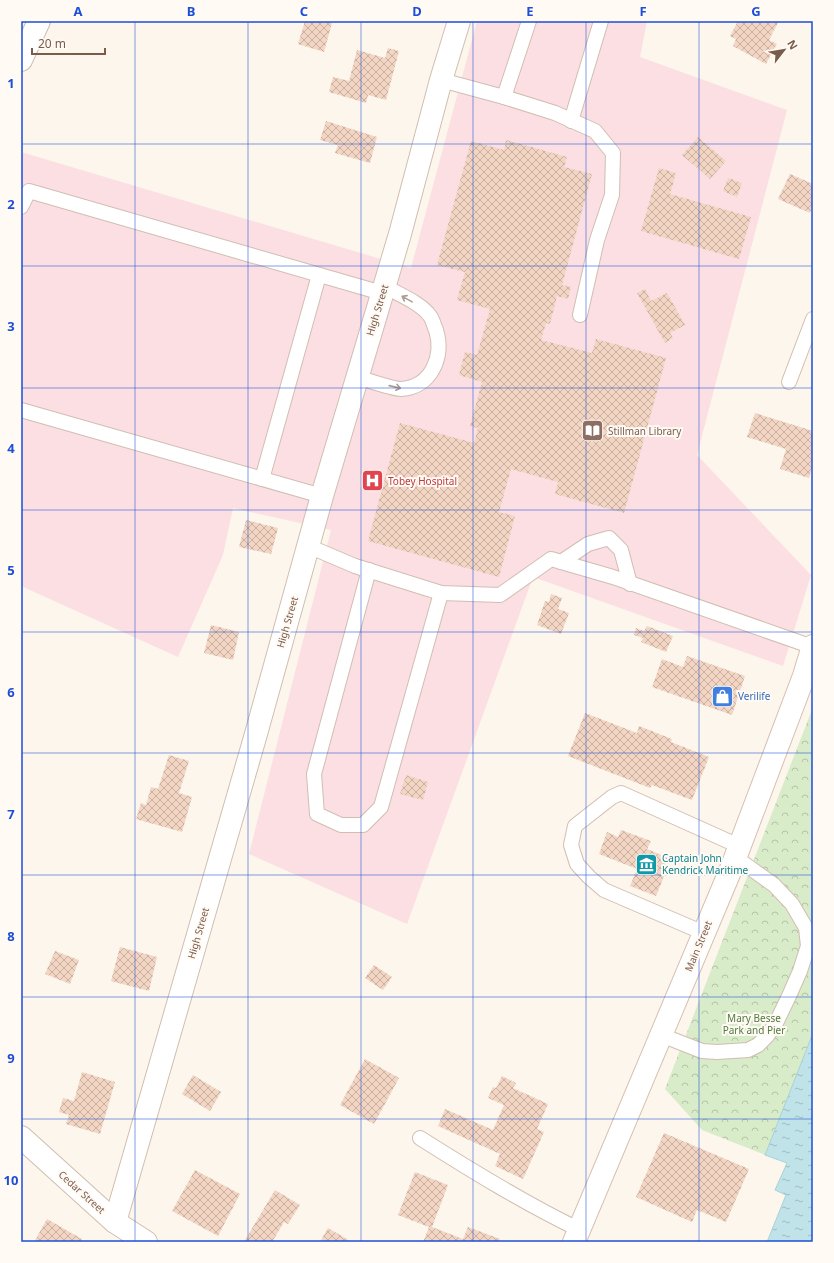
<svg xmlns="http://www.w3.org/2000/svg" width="834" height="1263" font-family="'Noto Sans',sans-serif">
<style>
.medical{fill:#fbdfe3}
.park{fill:url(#park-crowns)}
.water{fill:url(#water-ripples);stroke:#a5d3da}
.building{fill:url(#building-cross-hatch)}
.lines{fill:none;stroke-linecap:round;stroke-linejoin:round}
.lane-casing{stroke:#d1beb0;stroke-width:16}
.street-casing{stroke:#d1beb0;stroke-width:24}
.secondary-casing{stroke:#d6c0b0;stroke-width:24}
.lane{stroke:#fff;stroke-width:14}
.street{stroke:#fff;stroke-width:22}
.secondary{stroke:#fff;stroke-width:22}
.oneway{stroke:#af9d94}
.grid{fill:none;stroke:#1d4ed8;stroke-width:1;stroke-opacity:0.55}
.labels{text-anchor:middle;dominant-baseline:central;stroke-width:4;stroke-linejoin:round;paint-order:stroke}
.street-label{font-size:10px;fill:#7a5c4d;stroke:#fffaf3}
.education-label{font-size:10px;fill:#785e54;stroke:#fffaf3;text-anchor:start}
.health-label{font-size:10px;fill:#be3a42;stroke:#fffaf3;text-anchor:start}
.shop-label{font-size:10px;fill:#366cbe;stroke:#fffaf3;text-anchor:start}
.culture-label{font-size:10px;fill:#0d838f;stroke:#fffaf3;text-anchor:start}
.park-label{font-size:10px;fill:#537a41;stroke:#fffaf3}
.neatline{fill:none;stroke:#1d4ed8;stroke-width:1.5}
.grid-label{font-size:13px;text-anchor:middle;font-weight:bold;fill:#1d4ed8}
</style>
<defs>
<pattern id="park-crowns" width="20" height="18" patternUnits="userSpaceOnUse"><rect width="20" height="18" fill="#d8ecc9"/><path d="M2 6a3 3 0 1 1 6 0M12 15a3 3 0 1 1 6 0" fill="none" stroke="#b4c2a5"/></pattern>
<pattern id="water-ripples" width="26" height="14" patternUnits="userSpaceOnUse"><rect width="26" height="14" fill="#bfe3e8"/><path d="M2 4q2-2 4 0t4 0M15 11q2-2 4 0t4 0" fill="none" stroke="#a0bbbe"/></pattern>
<pattern id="building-cross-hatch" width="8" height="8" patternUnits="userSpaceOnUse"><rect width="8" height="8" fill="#f3d5c3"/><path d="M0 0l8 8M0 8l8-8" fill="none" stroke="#cab0a1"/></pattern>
</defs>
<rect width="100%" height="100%" fill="#fdf6ec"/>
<path class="medical" d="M 477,21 L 647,21 L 640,57 L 787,110 L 697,455 L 811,575 L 783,666 L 533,577 L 407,924 L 249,854 L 331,530 L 233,508 L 223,555 L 178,657 L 21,586 L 21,152 L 411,268 Z"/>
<path class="park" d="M 813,707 L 813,1033 L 765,1155 L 702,1130 L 665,1089 Z"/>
<path class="water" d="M 813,1033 L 813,1242 L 767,1242 L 786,1195 L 775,1190 L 787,1163 L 765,1155 Z"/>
<g class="building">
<path d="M 305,21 L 326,21 L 332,23 L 324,52 L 298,44 Z"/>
<path d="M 738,21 L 779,21 L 769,40 L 777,44 L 766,64 L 733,46 L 736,39 L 730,36 Z"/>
<path d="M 388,48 L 399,51 L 386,100 L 368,95 L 366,103 L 329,92 L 333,77 L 349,81 L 357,50 L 385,58 Z"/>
<path d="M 326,121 L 377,137 L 370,163 L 335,153 L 338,145 L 320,140 Z"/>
<path d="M 698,137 L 726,161 L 710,179 L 682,155 Z"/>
<path d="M 506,140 L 567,157 L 564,167 L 592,174 L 562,285 L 571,287 L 568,299 L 557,296 L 550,324 L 546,323 L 541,340 L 592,353 L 596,339 L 666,358 L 624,513 L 555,494 L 558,482 L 511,469 L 499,512 L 515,516 L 499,577 L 368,541 L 400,423 L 474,443 L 478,428 L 470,426 L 482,382 L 459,375 L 465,352 L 477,355 L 490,309 L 457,300 L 465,272 L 437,265 L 471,141 L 504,150 Z"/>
<path d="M 659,168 L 676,173 L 670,194 L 751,217 L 739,259 L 641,231 Z"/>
<path d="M 790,174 L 813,184 L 813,206 L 810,213 L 778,199 Z"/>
<path d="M 728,178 L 742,183 L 737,197 L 723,191 Z"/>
<path d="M 645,289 L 651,301 L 667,293 L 685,325 L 670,333 L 673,338 L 665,343 L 637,293 Z"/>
<path d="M 755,413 L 813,431 L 813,465 L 809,478 L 780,469 L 786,449 L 747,437 Z"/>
<path d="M 246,520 L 278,528 L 271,554 L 239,547 Z"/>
<path d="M 551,594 L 562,598 L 558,609 L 569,613 L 561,634 L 537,625 L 545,601 L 549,602 Z"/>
<path d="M 211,625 L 239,632 L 233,660 L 204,653 Z"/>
<path d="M 647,626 L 673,636 L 666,652 L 641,642 L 643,638 L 634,635 L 636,628 L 644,631 Z"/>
<path d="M 687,656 L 745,676 L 732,715 L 652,687 L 662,659 L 683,667 Z"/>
<path d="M 585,713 L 637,733 L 639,726 L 672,739 L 671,742 L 709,757 L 692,800 L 652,785 L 650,788 L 568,756 Z"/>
<path d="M 169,755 L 189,761 L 179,793 L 192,797 L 182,832 L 136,819 L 141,803 L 146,805 L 151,787 L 158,789 Z"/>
<path d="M 406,775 L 428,782 L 423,800 L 400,794 Z"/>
<path d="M 621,830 L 651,841 L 647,849 L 671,859 L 656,896 L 630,886 L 637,869 L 599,854 L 607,832 L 618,837 Z"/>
<path d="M 120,947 L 157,957 L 149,991 L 111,981 Z"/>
<path d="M 55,951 L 79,960 L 70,984 L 45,974 Z"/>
<path d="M 374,965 L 392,977 L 383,990 L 365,978 Z"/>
<path d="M 365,1059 L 399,1078 L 374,1124 L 340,1105 Z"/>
<path d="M 82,1072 L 115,1082 L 100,1134 L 66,1124 L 69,1115 L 59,1112 L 63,1098 L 74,1101 Z"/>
<path d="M 193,1075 L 221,1092 L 210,1111 L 182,1094 Z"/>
<path d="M 502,1076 L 516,1083 L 513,1088 L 548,1104 L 537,1129 L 544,1132 L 523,1179 L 495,1166 L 500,1154 L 438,1126 L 445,1109 L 493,1130 L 504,1105 L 488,1098 L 493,1087 L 496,1088 Z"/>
<path d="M 664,1133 L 749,1169 L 726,1222 L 697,1210 L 692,1222 L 636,1197 Z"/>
<path d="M 195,1170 L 240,1194 L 218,1236 L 172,1211 Z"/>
<path d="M 415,1172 L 448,1185 L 432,1227 L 463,1239 L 468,1227 L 500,1239 L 499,1242 L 423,1242 L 429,1227 L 398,1215 Z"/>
<path d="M 275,1190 L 300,1205 L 288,1224 L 284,1222 L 272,1242 L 244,1242 Z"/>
<path d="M 47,1219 L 82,1239 L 80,1242 L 34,1242 Z"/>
<path d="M 328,1228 L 352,1242 L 320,1242 Z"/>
</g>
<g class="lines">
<defs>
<g id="lane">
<path d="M 441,80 L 504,97 L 555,113 L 595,131 L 613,153 L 612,195 L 597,240 L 580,315"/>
<path d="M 504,97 L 529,21"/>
<path d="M 571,121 L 601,21"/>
<path d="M 21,207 L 29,191 L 382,293"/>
<path d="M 357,377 C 367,380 393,389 401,389 C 432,387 444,356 436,330 C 434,326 433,320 430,316 C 421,303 398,294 384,286"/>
<path d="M 789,382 L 813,319"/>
<path d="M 21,410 L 322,496"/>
<path d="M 262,479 L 319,275"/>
<path d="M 308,546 L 355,566 L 441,593 L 500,595 L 551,559 L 613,577 L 813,647"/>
<path d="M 561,562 L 588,544 L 609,538 L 621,550 L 630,584"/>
<path d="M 369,570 L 314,774 L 317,814 L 341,825 L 363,825 L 381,807 L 441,593"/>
<path d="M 704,933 L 604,890 L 589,877 L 577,864 L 571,845 L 575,826 L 612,797 L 621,793 L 739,846"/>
<path d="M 661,1035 L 702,1051 L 717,1052 L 748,1050 L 758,1045 L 767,1036 L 776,1023 L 789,996 L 800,971 L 808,946 L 806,928 L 792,904 L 774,885 L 735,857"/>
<path d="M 420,1138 C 472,1171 524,1203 580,1230"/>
</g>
<g id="street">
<path d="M 21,60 L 39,21"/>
<path d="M 21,1137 L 115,1222 L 146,1242"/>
<path d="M 115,1222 L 256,734 L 322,496 L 400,234 L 441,80 L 459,21"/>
</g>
<path id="secondary" d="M 574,1242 L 731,869 L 804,676 L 813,646"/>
</defs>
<use href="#lane" class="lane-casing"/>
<use href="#street" class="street-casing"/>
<use href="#secondary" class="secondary-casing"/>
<use href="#lane" class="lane"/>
<use href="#street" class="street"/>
<use href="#secondary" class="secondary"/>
</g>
<defs><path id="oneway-shaft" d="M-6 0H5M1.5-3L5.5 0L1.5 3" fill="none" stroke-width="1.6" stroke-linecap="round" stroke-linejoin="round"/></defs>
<g class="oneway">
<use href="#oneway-shaft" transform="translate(407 299) rotate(-151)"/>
<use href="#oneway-shaft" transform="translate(395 387) rotate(13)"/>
</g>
<path class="grid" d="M 135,21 L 135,1242M 248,21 L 248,1242M 361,21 L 361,1242M 473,21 L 473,1242M 586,21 L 586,1242M 699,21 L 699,1242M 21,144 L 813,144M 21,266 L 813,266M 21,388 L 813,388M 21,510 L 813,510M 21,632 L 813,632M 21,753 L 813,753M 21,875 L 813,875M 21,997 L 813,997M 21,1119 L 813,1119"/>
<defs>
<symbol id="library-square" viewBox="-11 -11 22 22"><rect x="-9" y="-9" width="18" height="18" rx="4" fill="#8d6e63" stroke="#fffaf3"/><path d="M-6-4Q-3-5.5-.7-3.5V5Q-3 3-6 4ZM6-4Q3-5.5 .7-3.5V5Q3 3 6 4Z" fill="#fff"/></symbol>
<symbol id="hospital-square" viewBox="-11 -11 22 22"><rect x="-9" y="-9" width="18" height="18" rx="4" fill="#e0444e" stroke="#fffaf3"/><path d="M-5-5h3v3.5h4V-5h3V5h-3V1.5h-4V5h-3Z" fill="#fff"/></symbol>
<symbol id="shop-square" viewBox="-11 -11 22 22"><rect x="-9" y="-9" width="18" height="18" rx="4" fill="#3f7fe0" stroke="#fffaf3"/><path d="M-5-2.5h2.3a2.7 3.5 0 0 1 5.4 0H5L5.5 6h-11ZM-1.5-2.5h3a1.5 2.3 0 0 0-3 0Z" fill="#fff"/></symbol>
<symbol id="museum-square" viewBox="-11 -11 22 22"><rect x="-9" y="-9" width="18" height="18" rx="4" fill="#0f9aa8" stroke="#fffaf3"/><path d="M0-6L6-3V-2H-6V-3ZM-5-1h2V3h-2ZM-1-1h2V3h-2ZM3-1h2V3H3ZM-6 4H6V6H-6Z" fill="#fff"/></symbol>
</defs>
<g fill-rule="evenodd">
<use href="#library-square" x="580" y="418" width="25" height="25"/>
<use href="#hospital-square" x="360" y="468" width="25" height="25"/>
<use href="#shop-square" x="710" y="684" width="25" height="25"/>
<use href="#museum-square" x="634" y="852" width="25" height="25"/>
</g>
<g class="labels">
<g class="street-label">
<text transform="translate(377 310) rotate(-73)">High Street</text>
<text transform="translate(287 622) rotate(-74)">High Street</text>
<text transform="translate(198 933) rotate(-74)">High Street</text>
<text transform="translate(698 946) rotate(-67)">Main Street</text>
<text transform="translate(82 1192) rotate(42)">Cedar Street</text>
</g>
<g class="education-label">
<text x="608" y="431">Stillman Library</text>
</g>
<g class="health-label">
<text x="388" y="481">Tobey Hospital</text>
</g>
<g class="shop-label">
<text x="738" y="696">Verilife</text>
</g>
<g class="culture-label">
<text x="662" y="858">Captain John<tspan x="662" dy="12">Kendrick Maritime</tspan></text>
</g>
<g class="park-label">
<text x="754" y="1018">Mary Besse<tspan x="754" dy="12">Park and Pier</tspan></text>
</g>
</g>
<rect width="834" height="1263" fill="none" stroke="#fffaf3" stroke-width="44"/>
<g transform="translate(784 50) rotate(59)" stroke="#fffaf3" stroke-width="3" paint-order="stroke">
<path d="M0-3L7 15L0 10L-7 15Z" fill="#7a5c4d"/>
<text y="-6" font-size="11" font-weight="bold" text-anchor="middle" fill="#7a5c4d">N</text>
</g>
<path d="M32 48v6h73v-6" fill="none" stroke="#7a5c4d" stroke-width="2"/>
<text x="38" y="48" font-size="12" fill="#7a5c4d" stroke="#fffaf3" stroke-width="3" paint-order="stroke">20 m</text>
<rect x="22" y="22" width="790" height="1219" class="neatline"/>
<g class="grid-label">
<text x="78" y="16">A</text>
<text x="191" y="16">B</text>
<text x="304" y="16">C</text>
<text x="417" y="16">D</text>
<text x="530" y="16">E</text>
<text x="643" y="16">F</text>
<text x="756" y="16">G</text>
<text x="11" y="88">1</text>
<text x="11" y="209">2</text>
<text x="11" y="331">3</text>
<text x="11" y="453">4</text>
<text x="11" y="575">5</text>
<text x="11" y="697">6</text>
<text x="11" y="819">7</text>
<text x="11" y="941">8</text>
<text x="11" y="1063">9</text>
<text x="11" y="1185">10</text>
</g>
</svg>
